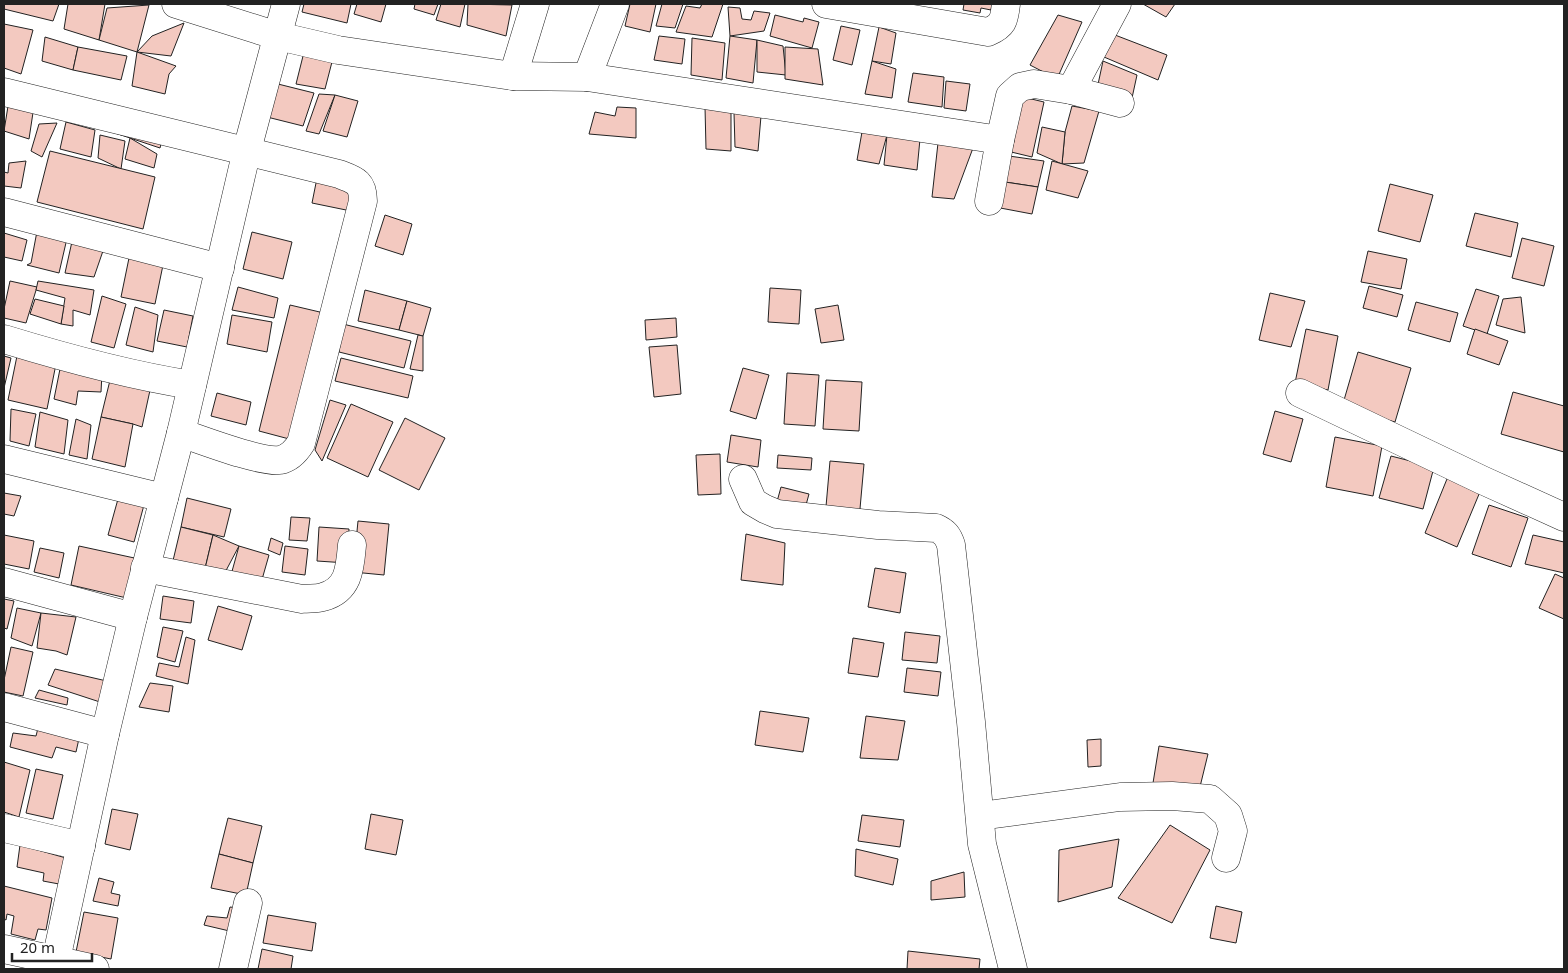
<svg xmlns="http://www.w3.org/2000/svg" width="1568" height="973" font-family="'Noto Sans',sans-serif">
<style>
.building{fill:#f3c9c0;stroke:#222}
.lines{fill:none;stroke-linecap:round;stroke-linejoin:round}
.minor-casing{stroke:#222;stroke-width:29}
.minor{stroke:#fff;stroke-width:28}
</style>
<rect width="100%" height="100%" fill="#fff"/>
<g class="building">
<path d="M 4,4 L 59,4 L 53,21 L 4,9 Z"/>
<path d="M 68,4 L 105,4 L 99,40 L 64,29 Z"/>
<path d="M 304,4 L 351,4 L 347,23 L 302,12 Z"/>
<path d="M 357,4 L 386,4 L 381,22 L 354,14 Z"/>
<path d="M 415,4 L 438,4 L 434,15 L 414,9 Z"/>
<path d="M 441,4 L 465,4 L 460,27 L 436,20 Z"/>
<path d="M 468,4 L 512,5 L 506,36 L 467,25 Z"/>
<path d="M 630,4 L 656,4 L 650,32 L 625,26 Z"/>
<path d="M 662,4 L 683,4 L 675,28 L 656,26 Z"/>
<path d="M 702,4 L 723,4 L 712,37 L 676,32 L 686,6 L 700,8 Z"/>
<path d="M 964,4 L 992,4 L 991,10 L 981,8 L 980,13 L 963,10 Z"/>
<path d="M 1143,4 L 1175,4 L 1166,17 Z"/>
<path d="M 149,5 L 137,52 L 99,40 L 107,8 Z"/>
<path d="M 728,7 L 740,8 L 742,19 L 751,20 L 754,11 L 770,13 L 764,31 L 730,36 Z"/>
<path d="M 775,15 L 803,22 L 804,18 L 819,22 L 812,48 L 770,36 Z"/>
<path d="M 1058,15 L 1082,22 L 1057,79 L 1030,65 Z"/>
<path d="M 184,23 L 171,56 L 137,52 L 152,36 Z"/>
<path d="M 4,24 L 33,30 L 21,74 L 4,68 Z"/>
<path d="M 841,26 L 860,30 L 852,65 L 833,60 Z"/>
<path d="M 879,27 L 896,33 L 891,64 L 872,61 Z"/>
<path d="M 1115,35 L 1167,55 L 1158,80 L 1104,57 Z"/>
<path d="M 659,36 L 685,39 L 682,64 L 654,60 Z"/>
<path d="M 730,36 L 757,40 L 753,83 L 726,78 Z"/>
<path d="M 45,37 L 78,47 L 73,70 L 42,61 Z"/>
<path d="M 692,38 L 725,43 L 722,80 L 691,75 Z"/>
<path d="M 757,40 L 783,46 L 786,75 L 757,72 Z"/>
<path d="M 78,47 L 127,56 L 121,80 L 73,70 Z"/>
<path d="M 785,47 L 818,49 L 823,85 L 785,79 Z"/>
<path d="M 305,48 L 333,58 L 325,89 L 296,84 Z"/>
<path d="M 137,52 L 176,66 L 169,74 L 165,94 L 132,86 Z"/>
<path d="M 872,61 L 896,69 L 892,98 L 865,94 Z"/>
<path d="M 1103,61 L 1137,75 L 1132,98 L 1097,89 Z"/>
<path d="M 913,73 L 944,77 L 942,107 L 908,102 Z"/>
<path d="M 946,81 L 970,84 L 966,111 L 944,108 Z"/>
<path d="M 278,84 L 314,93 L 303,126 L 267,117 Z"/>
<path d="M 319,94 L 335,95 L 319,134 L 306,131 Z"/>
<path d="M 335,95 L 358,101 L 347,137 L 323,131 Z"/>
<path d="M 1019,96 L 1044,102 L 1032,157 L 1007,151 Z"/>
<path d="M 9,100 L 34,106 L 29,139 L 4,131 Z"/>
<path d="M 1072,106 L 1099,111 L 1084,163 L 1062,164 L 1065,132 Z"/>
<path d="M 617,107 L 636,108 L 636,138 L 589,134 L 595,112 L 615,116 Z"/>
<path d="M 705,107 L 731,112 L 731,151 L 706,149 Z"/>
<path d="M 734,113 L 761,116 L 758,151 L 735,147 Z"/>
<path d="M 66,122 L 95,130 L 91,157 L 60,149 Z"/>
<path d="M 57,123 L 42,157 L 31,151 L 39,124 Z"/>
<path d="M 97,127 L 162,140 L 160,148 Z"/>
<path d="M 1042,127 L 1065,132 L 1062,164 L 1037,153 Z"/>
<path d="M 862,132 L 887,135 L 879,164 L 857,160 Z"/>
<path d="M 100,135 L 125,141 L 121,169 L 98,158 Z"/>
<path d="M 887,135 L 920,139 L 917,170 L 884,165 Z"/>
<path d="M 130,138 L 157,154 L 154,168 L 125,159 Z"/>
<path d="M 938,143 L 973,148 L 954,199 L 932,197 Z"/>
<path d="M 50,151 L 155,177 L 143,229 L 37,202 Z"/>
<path d="M 1009,156 L 1044,161 L 1038,187 L 1005,182 Z"/>
<path d="M 26,161 L 21,188 L 4,186 L 4,172 L 8,173 L 9,163 Z"/>
<path d="M 1052,161 L 1088,171 L 1078,198 L 1046,190 Z"/>
<path d="M 317,178 L 356,186 L 351,211 L 312,203 Z"/>
<path d="M 1005,182 L 1038,187 L 1032,214 L 995,207 Z"/>
<path d="M 1390,184 L 1433,195 L 1420,242 L 1378,231 Z"/>
<path d="M 1475,213 L 1518,223 L 1511,257 L 1466,246 Z"/>
<path d="M 385,215 L 412,224 L 403,255 L 375,246 Z"/>
<path d="M 38,226 L 68,234 L 59,273 L 27,265 L 31,263 Z"/>
<path d="M 252,232 L 292,242 L 283,279 L 243,269 Z"/>
<path d="M 4,233 L 27,240 L 22,261 L 4,257 Z"/>
<path d="M 73,237 L 104,248 L 94,277 L 65,273 Z"/>
<path d="M 1522,238 L 1554,246 L 1544,286 L 1512,278 Z"/>
<path d="M 1368,251 L 1407,259 L 1401,289 L 1361,282 Z"/>
<path d="M 129,258 L 163,265 L 155,304 L 121,297 Z"/>
<path d="M 10,281 L 37,287 L 26,323 L 4,318 L 4,309 Z"/>
<path d="M 38,281 L 94,290 L 90,315 L 73,310 L 73,326 L 61,324 L 65,298 L 36,290 Z"/>
<path d="M 1369,286 L 1403,295 L 1397,317 L 1363,308 Z"/>
<path d="M 238,287 L 278,298 L 274,318 L 232,310 Z"/>
<path d="M 770,288 L 801,290 L 799,324 L 768,322 Z"/>
<path d="M 1476,289 L 1499,296 L 1487,334 L 1463,326 Z"/>
<path d="M 365,290 L 407,301 L 399,330 L 358,321 Z"/>
<path d="M 1270,293 L 1305,301 L 1291,347 L 1259,340 Z"/>
<path d="M 102,296 L 126,304 L 114,348 L 91,342 Z"/>
<path d="M 1521,297 L 1525,333 L 1496,325 L 1503,299 Z"/>
<path d="M 35,299 L 64,306 L 61,324 L 30,314 Z"/>
<path d="M 407,301 L 431,308 L 423,336 L 399,330 Z"/>
<path d="M 1416,302 L 1458,313 L 1450,342 L 1408,330 Z"/>
<path d="M 290,305 L 324,313 L 293,440 L 259,431 Z"/>
<path d="M 838,305 L 844,340 L 821,343 L 815,309 Z"/>
<path d="M 135,307 L 158,315 L 153,352 L 126,345 Z"/>
<path d="M 164,310 L 193,316 L 187,347 L 157,341 Z"/>
<path d="M 232,315 L 272,322 L 267,352 L 227,344 Z"/>
<path d="M 676,318 L 677,337 L 646,340 L 645,320 Z"/>
<path d="M 343,324 L 411,341 L 404,368 L 339,352 Z"/>
<path d="M 1306,329 L 1338,336 L 1328,390 L 1295,383 Z"/>
<path d="M 1475,329 L 1508,341 L 1499,365 L 1467,354 Z"/>
<path d="M 418,335 L 423,336 L 423,371 L 410,369 Z"/>
<path d="M 677,345 L 681,394 L 654,397 L 649,347 Z"/>
<path d="M 18,351 L 57,359 L 47,409 L 8,400 Z"/>
<path d="M 1358,352 L 1411,368 L 1395,422 L 1342,407 Z"/>
<path d="M 4,356 L 11,358 L 4,388 Z"/>
<path d="M 341,358 L 413,376 L 408,398 L 335,381 Z"/>
<path d="M 61,364 L 102,373 L 101,392 L 78,391 L 76,405 L 54,399 Z"/>
<path d="M 743,368 L 769,375 L 756,419 L 730,411 Z"/>
<path d="M 112,372 L 152,381 L 142,427 L 133,424 L 101,417 Z"/>
<path d="M 787,373 L 819,375 L 815,426 L 784,424 Z"/>
<path d="M 826,380 L 862,382 L 859,431 L 823,429 Z"/>
<path d="M 1513,392 L 1564,406 L 1564,452 L 1501,434 Z"/>
<path d="M 217,393 L 251,402 L 246,425 L 211,416 Z"/>
<path d="M 330,400 L 346,405 L 322,461 L 315,450 Z"/>
<path d="M 351,404 L 393,422 L 368,477 L 327,458 Z"/>
<path d="M 11,409 L 36,414 L 29,446 L 10,441 Z"/>
<path d="M 1275,411 L 1303,419 L 1291,462 L 1263,454 Z"/>
<path d="M 40,412 L 68,420 L 64,454 L 35,447 Z"/>
<path d="M 101,417 L 133,424 L 125,467 L 92,459 Z"/>
<path d="M 405,418 L 445,438 L 419,490 L 379,470 Z"/>
<path d="M 76,419 L 91,425 L 87,459 L 69,455 Z"/>
<path d="M 731,435 L 761,440 L 758,467 L 727,462 Z"/>
<path d="M 1335,437 L 1382,446 L 1373,496 L 1326,487 Z"/>
<path d="M 720,454 L 721,494 L 698,495 L 696,455 Z"/>
<path d="M 778,455 L 812,458 L 811,470 L 777,468 Z"/>
<path d="M 1391,456 L 1434,467 L 1423,509 L 1379,498 Z"/>
<path d="M 830,461 L 864,464 L 859,520 L 825,518 Z"/>
<path d="M 1449,474 L 1482,487 L 1457,547 L 1425,533 Z"/>
<path d="M 781,487 L 809,494 L 803,516 L 775,509 Z"/>
<path d="M 4,493 L 21,496 L 14,516 L 4,514 Z"/>
<path d="M 187,498 L 231,509 L 224,537 L 181,527 Z"/>
<path d="M 118,499 L 144,505 L 134,542 L 108,535 Z"/>
<path d="M 1489,505 L 1528,518 L 1511,567 L 1472,554 Z"/>
<path d="M 291,517 L 310,518 L 307,541 L 289,540 Z"/>
<path d="M 358,521 L 389,524 L 384,575 L 353,572 Z"/>
<path d="M 181,527 L 213,535 L 203,577 L 171,569 Z"/>
<path d="M 319,527 L 349,529 L 347,563 L 317,561 Z"/>
<path d="M 746,534 L 785,543 L 783,585 L 741,580 Z"/>
<path d="M 4,535 L 34,541 L 29,569 L 4,564 Z"/>
<path d="M 213,535 L 239,546 L 221,580 L 203,577 Z"/>
<path d="M 1533,535 L 1564,542 L 1564,573 L 1525,564 Z"/>
<path d="M 271,538 L 283,543 L 280,555 L 268,550 Z"/>
<path d="M 79,546 L 139,559 L 131,599 L 71,585 Z"/>
<path d="M 239,546 L 269,555 L 261,583 L 231,575 Z"/>
<path d="M 285,546 L 308,549 L 305,575 L 282,572 Z"/>
<path d="M 40,548 L 64,553 L 59,578 L 34,572 Z"/>
<path d="M 875,568 L 906,573 L 900,613 L 868,607 Z"/>
<path d="M 1555,574 L 1564,578 L 1564,619 L 1539,608 Z"/>
<path d="M 163,596 L 194,601 L 191,623 L 160,619 Z"/>
<path d="M 4,599 L 14,601 L 7,629 L 4,628 Z"/>
<path d="M 218,606 L 252,616 L 242,650 L 208,640 Z"/>
<path d="M 17,608 L 41,613 L 32,646 L 11,638 Z"/>
<path d="M 41,613 L 76,617 L 67,655 L 56,651 L 37,648 Z"/>
<path d="M 163,627 L 183,631 L 175,662 L 157,657 Z"/>
<path d="M 905,632 L 940,636 L 937,663 L 902,660 Z"/>
<path d="M 186,637 L 195,640 L 188,684 L 156,676 L 159,663 L 179,667 Z"/>
<path d="M 853,638 L 884,643 L 878,677 L 848,673 Z"/>
<path d="M 11,647 L 33,652 L 23,696 L 4,692 L 4,680 Z"/>
<path d="M 907,668 L 941,672 L 938,696 L 904,692 Z"/>
<path d="M 55,669 L 111,682 L 103,703 L 48,685 Z"/>
<path d="M 150,683 L 173,686 L 169,712 L 139,707 Z"/>
<path d="M 39,690 L 68,698 L 67,705 L 35,698 Z"/>
<path d="M 760,711 L 809,718 L 803,752 L 755,745 Z"/>
<path d="M 866,716 L 905,721 L 898,760 L 860,758 Z"/>
<path d="M 39,724 L 80,734 L 76,752 L 56,747 L 52,758 L 10,747 L 13,733 L 36,736 Z"/>
<path d="M 1101,739 L 1101,766 L 1088,767 L 1087,740 Z"/>
<path d="M 1159,746 L 1208,754 L 1198,795 L 1153,783 Z"/>
<path d="M 4,762 L 30,770 L 19,817 L 4,812 Z"/>
<path d="M 36,769 L 63,775 L 53,819 L 26,813 Z"/>
<path d="M 112,809 L 138,814 L 130,850 L 105,844 Z"/>
<path d="M 371,814 L 403,820 L 396,855 L 365,849 Z"/>
<path d="M 862,815 L 904,820 L 900,847 L 858,841 Z"/>
<path d="M 228,818 L 262,826 L 253,863 L 219,854 Z"/>
<path d="M 1170,825 L 1210,850 L 1172,923 L 1118,898 Z"/>
<path d="M 1119,839 L 1112,887 L 1058,902 L 1059,850 Z"/>
<path d="M 20,845 L 66,858 L 59,884 L 43,881 L 44,873 L 17,867 Z"/>
<path d="M 856,849 L 898,859 L 893,885 L 855,876 Z"/>
<path d="M 219,854 L 253,863 L 246,895 L 211,888 Z"/>
<path d="M 964,872 L 965,897 L 931,900 L 931,881 Z"/>
<path d="M 99,878 L 114,882 L 111,893 L 120,895 L 118,906 L 93,901 Z"/>
<path d="M 4,886 L 52,898 L 46,930 L 38,929 L 35,940 L 11,934 L 14,916 L 7,914 L 6,920 L 4,919 Z"/>
<path d="M 1216,906 L 1242,912 L 1236,943 L 1210,938 Z"/>
<path d="M 230,907 L 244,909 L 238,933 L 204,925 L 207,916 L 227,918 Z"/>
<path d="M 84,912 L 118,918 L 111,959 L 76,952 Z"/>
<path d="M 268,915 L 316,923 L 312,951 L 263,943 Z"/>
<path d="M 262,949 L 293,956 L 291,969 L 258,969 Z"/>
<path d="M 908,951 L 980,959 L 979,969 L 907,969 Z"/>
</g>
<g class="lines">
<defs>
<g id="minor">
<path d="M 176,4 L 278,36 L 338,50 L 513,76 L 587,77 L 1000,140 L 1010,96 L 1020,87 L 1034,84 L 1071,90 L 1120,103"/>
<path d="M 826,4 L 988,32 C 1004,25 1004,20 1006,4"/>
<path d="M 513,76 L 535,4"/>
<path d="M 587,77 L 615,4"/>
<path d="M 1071,90 L 1117,4"/>
<path d="M 4,92 L 339,174 C 355,180 363,182 363,201 L 301,443 C 296,451 290,458 280,460 C 261,463 202,440 181,433"/>
<path d="M 989,201 L 1000,140"/>
<path d="M 4,212 L 220,268"/>
<path d="M 4,339 C 66,358 128,375 192,385"/>
<path d="M 1300,393 L 1482,480 L 1564,517"/>
<path d="M 4,459 L 164,498"/>
<path d="M 743,479 L 753,502 L 765,509 L 777,514 L 878,525 L 936,528 C 945,532 948,536 951,545 L 971,722 L 982,844 L 1013,969"/>
<path d="M 145,568 L 302,599 C 309,598 317,599 323,597 C 349,590 350,568 352,545"/>
<path d="M 4,582 L 133,617"/>
<path d="M 4,707 L 105,734"/>
<path d="M 980,816 L 1120,797 L 1172,796 L 1210,799 L 1228,815 L 1233,831 L 1226,858"/>
<path d="M 4,828 L 81,846"/>
<path d="M 4,949 L 95,969"/>
<path d="M 54,969 L 105,734 L 133,617 L 181,433 L 247,150 L 286,4"/>
<path d="M 233,969 L 248,903"/>
</g>
</defs>
<use href="#minor" class="minor-casing"/>
<use href="#minor" class="minor"/>
</g>
<rect width="1568" height="973" fill="none" stroke="#222222" stroke-width="10"/>
<path d="M12 953v8h80v-8" fill="none" stroke="#222222" stroke-width="2.5"/>
<text x="20" y="953" font-size="15" fill="#222222" stroke="#ffffff" stroke-width="4" paint-order="stroke">20 m</text>
</svg>
